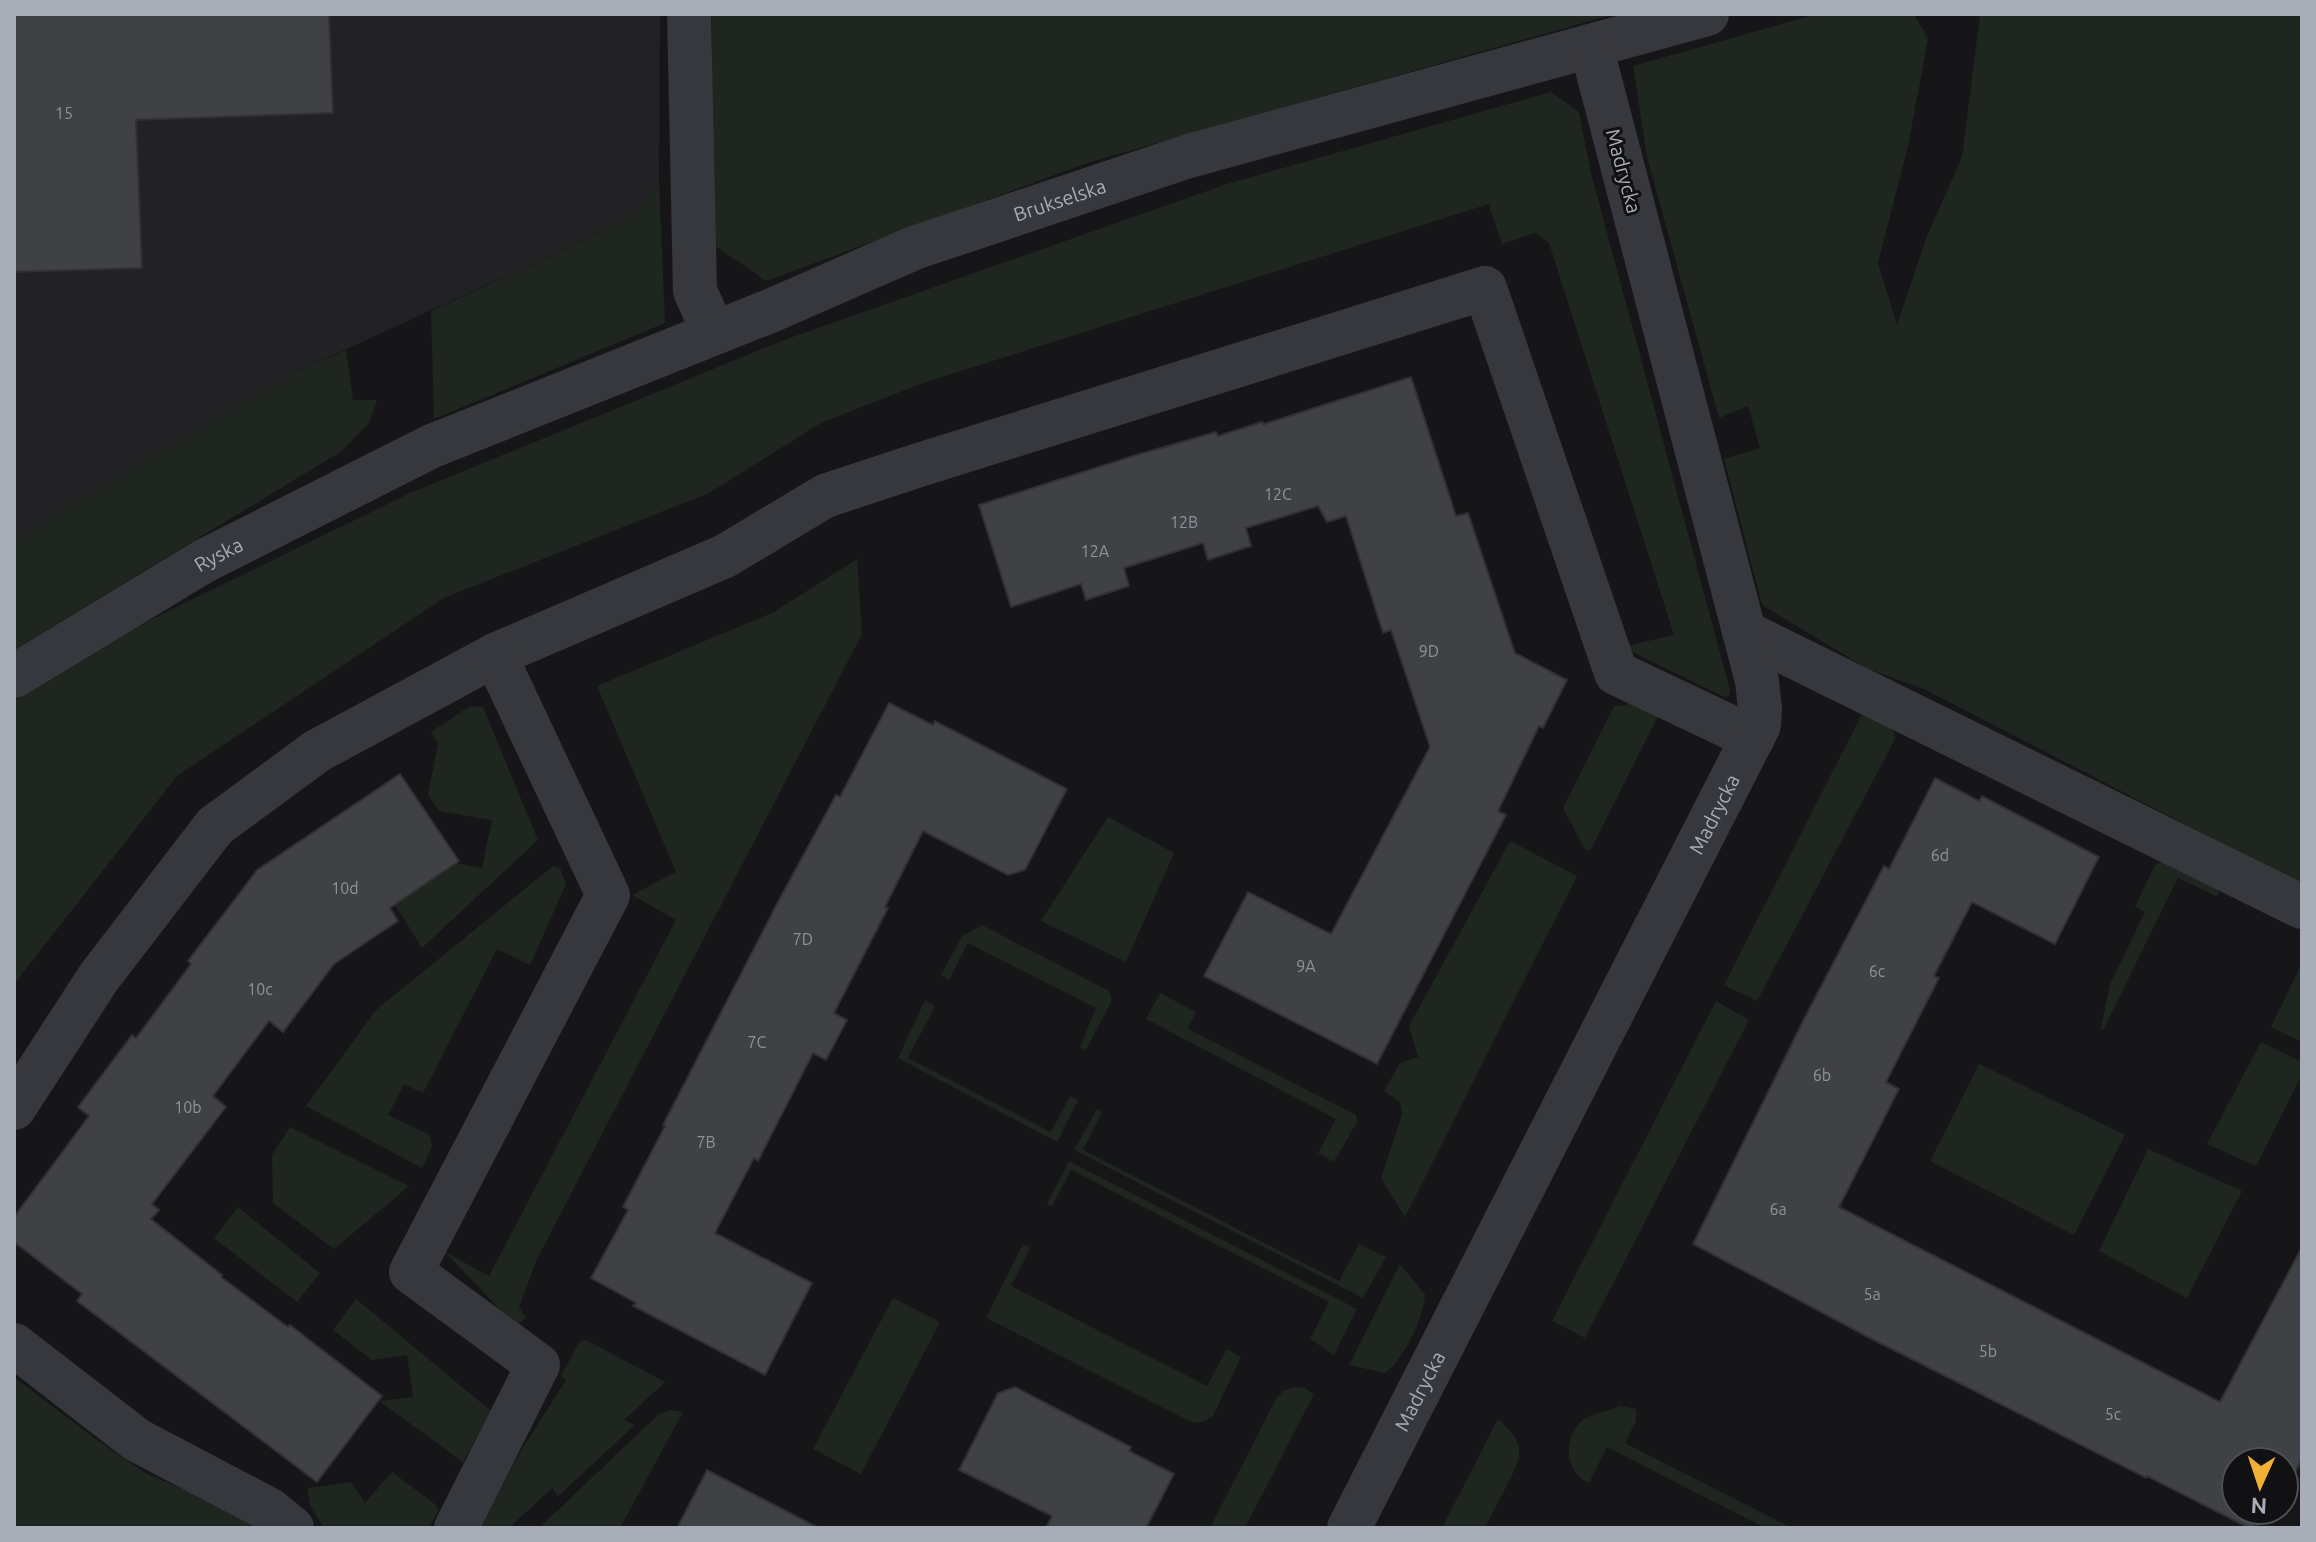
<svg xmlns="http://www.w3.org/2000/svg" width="2316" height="1542" font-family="Ubuntu,sans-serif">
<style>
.built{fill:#222225}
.green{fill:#1e261f}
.building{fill:#404145;stroke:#303034;stroke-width:2}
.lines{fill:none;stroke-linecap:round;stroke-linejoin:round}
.minor{stroke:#37383d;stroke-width:44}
.labels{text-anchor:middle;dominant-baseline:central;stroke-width:6;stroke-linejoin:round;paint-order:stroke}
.number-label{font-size:16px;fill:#8e929b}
.street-label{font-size:20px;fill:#a8adb8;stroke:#111113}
</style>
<rect width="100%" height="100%" fill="#161618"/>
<path class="built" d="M 14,14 L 660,14 L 659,181 L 629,220 L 296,372 L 14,540 Z"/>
<g class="green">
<path d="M 712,14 L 1615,14 L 1090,162 L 766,281 L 710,242 Z"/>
<path d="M 1817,14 L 1914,14 L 1928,39 L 1908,146 L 1878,263 L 1897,325 L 1927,236 L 1962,157 L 1980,14 L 2302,14 L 2302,885 L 1924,689 L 1868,669 L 1762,605 L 1724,459 L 1760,448 L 1748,406 L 1719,418 L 1647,157 L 1633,66 Z"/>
<path d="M 1551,92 L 1579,112 L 1591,173 L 1730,690 L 1729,696 L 1724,697 L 1622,647 L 1674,635 L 1549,243 L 1535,233 L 1502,244 L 1489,206 L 1492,203 L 923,383 L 821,423 L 709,493 L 444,598 L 177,776 L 14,984 L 14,701 L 103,643 L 410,493 L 784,340 L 1227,184 Z"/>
<path d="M 659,181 L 665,323 L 434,419 L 431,311 L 629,220 Z"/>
<path d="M 346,350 L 353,400 L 377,400 L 369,423 L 342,451 L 14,650 L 14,540 L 296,372 Z"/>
<path d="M 857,559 L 862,634 L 537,1259 L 519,1307 L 526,1318 L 516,1326 L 445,1252 L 489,1276 L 676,920 L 632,895 L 676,872 L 597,686 L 774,612 Z"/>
<path d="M 1642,703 L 1660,712 L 1590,851 L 1585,849 L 1563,808 L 1614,706 Z"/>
<path d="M 470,706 L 483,707 L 538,840 L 422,948 L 394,903 L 454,863 L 482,868 L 492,820 L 439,811 L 428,795 L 438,744 L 431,732 Z"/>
<path d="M 1863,712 L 1893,726 L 1895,739 L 1757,1001 L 1724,985 Z"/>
<path d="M 1108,817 L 1174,853 L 1126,962 L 1041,921 Z"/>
<path d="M 1510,841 L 1577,876 L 1405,1217 L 1381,1178 L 1402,1115 L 1400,1102 L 1384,1091 L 1400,1063 L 1418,1057 L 1409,1026 Z"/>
<path d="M 2165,860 L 2219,890 L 2219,894 L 2216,896 L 2178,878 L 2103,1030 L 2101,1028 L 2110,984 L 2145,912 L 2135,907 L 2155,865 Z"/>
<path d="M 553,866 L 560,868 L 566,884 L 530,965 L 497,949 L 423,1093 L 404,1084 L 388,1115 L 430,1135 L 432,1147 L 422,1168 L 306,1106 L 376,1010 Z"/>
<path d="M 982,925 L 1109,991 L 1112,1000 L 1086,1050 L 1080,1047 L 1096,1008 L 968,943 L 949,980 L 941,975 L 962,936 Z"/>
<path d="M 2302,963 L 2302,1042 L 2271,1027 Z"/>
<path d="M 1160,993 L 1196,1012 L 1188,1029 L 1356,1115 L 1357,1122 L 1334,1162 L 1318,1153 L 1336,1119 L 1146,1019 Z"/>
<path d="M 925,1000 L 935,1006 L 908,1058 L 1051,1132 L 1070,1096 L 1078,1100 L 1057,1142 L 898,1058 Z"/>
<path d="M 1716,1001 L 1749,1020 L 1585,1338 L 1552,1321 Z"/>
<path d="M 2261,1042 L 2302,1062 L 2302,1074 L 2256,1166 L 2207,1144 Z"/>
<path d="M 1979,1064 L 2125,1135 L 2074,1235 L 1930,1161 Z"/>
<path d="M 1097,1109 L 1102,1112 L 1083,1150 L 1339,1281 L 1359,1244 L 1386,1257 L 1363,1298 L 1074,1150 Z"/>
<path d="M 290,1127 L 409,1186 L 334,1249 L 273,1203 L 272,1155 Z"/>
<path d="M 2148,1149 L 2242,1191 L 2187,1298 L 2099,1251 Z"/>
<path d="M 1069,1161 L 1357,1309 L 1334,1355 L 1310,1339 L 1329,1302 L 1071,1170 L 1052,1206 L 1047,1204 Z"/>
<path d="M 238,1207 L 320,1273 L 297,1302 L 214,1238 Z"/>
<path d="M 1023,1244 L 1030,1248 L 1011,1286 L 1207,1386 L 1227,1349 L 1241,1357 L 1213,1416 L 1202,1422 L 1193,1423 L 986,1318 Z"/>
<path d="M 1400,1264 L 1425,1294 C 1425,1315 1403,1361 1385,1373 L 1349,1365 Z"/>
<path d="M 893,1298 L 940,1322 L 861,1474 L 813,1449 Z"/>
<path d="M 356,1299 L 491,1411 L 463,1462 L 379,1401 L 413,1397 L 407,1355 L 372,1360 L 333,1330 Z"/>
<path d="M 586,1340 L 665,1382 L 624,1420 L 635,1425 L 558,1496 L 552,1488 L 509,1528 L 479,1528 L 519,1454 L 566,1380 L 561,1376 L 579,1342 Z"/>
<path d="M 14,1377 L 90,1435 L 147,1474 L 216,1503 L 261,1528 L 14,1528 Z"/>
<path d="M 1294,1387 L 1305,1388 L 1314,1394 L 1245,1528 L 1210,1528 L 1276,1399 L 1283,1391 Z"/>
<path d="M 1620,1406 L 1636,1409 L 1636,1421 L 1625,1443 L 1792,1528 L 1765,1528 L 1607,1447 L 1589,1483 C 1563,1472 1563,1434 1584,1419 C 1594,1413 1609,1411 1620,1406 Z"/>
<path d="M 671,1410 L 683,1412 L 620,1528 L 539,1528 L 659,1414 Z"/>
<path d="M 1498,1419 C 1528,1445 1522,1456 1506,1487 C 1499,1501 1492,1514 1485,1528 L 1442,1528 Z"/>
<path d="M 392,1472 L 436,1505 L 438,1511 L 429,1528 L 324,1528 L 310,1506 L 307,1488 L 351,1482 L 365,1503 Z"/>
</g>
<g class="building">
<path d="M 14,14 L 329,14 L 333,113 L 136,120 L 142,268 L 14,272 Z"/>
<path d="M 1411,377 L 1456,516 L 1468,513 L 1515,653 L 1567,680 L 1543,728 L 1539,726 L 1498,811 L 1506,815 L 1377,1064 L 1204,976 L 1248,892 L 1331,934 L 1430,747 L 1391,630 L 1383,633 L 1346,516 L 1327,522 L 1318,506 L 1246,528 L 1251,546 L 1208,560 L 1203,543 L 1124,568 L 1129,586 L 1086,600 L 1081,584 L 1011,607 L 979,505 L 1133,456 L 1216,432 L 1218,436 L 1262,422 L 1264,424 Z"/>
<path d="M 889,703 L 933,725 L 935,721 L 1067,789 L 1025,870 L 1008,875 L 923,831 L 885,907 L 888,908 L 834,1013 L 847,1020 L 826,1060 L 813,1053 L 758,1161 L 754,1158 L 715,1233 L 812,1283 L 765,1375 L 633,1306 L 636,1303 L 591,1278 L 628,1210 L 623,1207 L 665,1126 L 663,1125 L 779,900 L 836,795 L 840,797 Z"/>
<path d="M 400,774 L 459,861 L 390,908 L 398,921 L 334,964 L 283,1032 L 269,1021 L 213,1096 L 226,1107 L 152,1204 L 159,1210 L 151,1219 L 222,1275 L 221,1277 L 288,1327 L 290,1325 L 382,1396 L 317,1482 L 77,1301 L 82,1294 L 14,1242 L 14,1217 L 89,1116 L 78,1107 L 132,1035 L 136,1038 L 191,964 L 188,961 L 257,870 Z"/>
<path d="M 1935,778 L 1979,801 L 1982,796 L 2099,857 L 2055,944 L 1972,902 L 1934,976 L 1939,978 L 1886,1082 L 1899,1089 L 1839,1207 L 2220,1402 L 2302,1247 L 2302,1459 L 2287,1488 L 2284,1487 L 2284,1462 L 2236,1462 L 2236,1510 L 2272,1510 L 2266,1522 L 2249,1528 L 2147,1476 L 2146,1478 L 1870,1338 L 1693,1244 L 1804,1019 L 1884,866 L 1889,869 Z"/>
<path d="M 1015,1387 L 1131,1447 L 1129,1451 L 1174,1474 L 1146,1528 L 1046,1528 L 1052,1516 L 959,1470 L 998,1393 Z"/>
<path d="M 707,1470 L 819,1528 L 677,1528 Z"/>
</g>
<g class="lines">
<g class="minor">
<path d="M 689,14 L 695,291 L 714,333"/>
<path d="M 1744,632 L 2302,907"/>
<path id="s1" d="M 14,676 L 204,561 L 432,446 L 770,311 L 914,248 L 1189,156 L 1707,14"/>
<path d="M 14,1108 L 99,977 L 215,826 L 317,751 L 495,655 L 725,556 L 825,496 L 919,465 L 1485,288 L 1616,673 L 1753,738"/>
<path d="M 14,1345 L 137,1440 L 270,1510 L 292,1528"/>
<path d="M 456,1528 L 538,1365 L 411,1272 L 608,895 L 495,655"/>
<path id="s2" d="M 1349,1528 L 1759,725 L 1760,709 L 1757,681 L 1591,46"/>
</g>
</g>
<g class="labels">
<g class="number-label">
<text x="64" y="113">15</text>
<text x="1278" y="494">12C</text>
<text x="1184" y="522">12B</text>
<text x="1095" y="551">12A</text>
<text x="1429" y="651">9D</text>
<text x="1940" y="855">6d</text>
<text x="345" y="888">10d</text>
<text x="803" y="939">7D</text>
<text x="1306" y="966">9A</text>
<text x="1877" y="971">6c</text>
<text x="260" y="989">10c</text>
<text x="757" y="1042">7C</text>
<text x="1822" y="1075">6b</text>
<text x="188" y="1107">10b</text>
<text x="706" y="1142">7B</text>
<text x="1778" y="1209">6a</text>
<text x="1872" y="1294">5a</text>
<text x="1988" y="1351">5b</text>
<text x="2113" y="1414">5c</text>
</g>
<g class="street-label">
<text transform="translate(1624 171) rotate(75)">Madrycka</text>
<text stroke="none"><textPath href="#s1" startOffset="1152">Brukselska</textPath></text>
<text stroke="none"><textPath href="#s1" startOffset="238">Ryska</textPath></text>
<text stroke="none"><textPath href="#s2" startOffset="802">Madrycka</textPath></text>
<text stroke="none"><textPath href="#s2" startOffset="154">Madrycka</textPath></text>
</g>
</g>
<rect width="2316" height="1542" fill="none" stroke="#a8adb8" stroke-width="32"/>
<g transform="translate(2260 1486) rotate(183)"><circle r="38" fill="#111113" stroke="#4d4f55" stroke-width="2"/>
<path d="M0-6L14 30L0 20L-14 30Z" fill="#f2b134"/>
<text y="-12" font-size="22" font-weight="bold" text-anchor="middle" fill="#a8adb8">N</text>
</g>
</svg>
